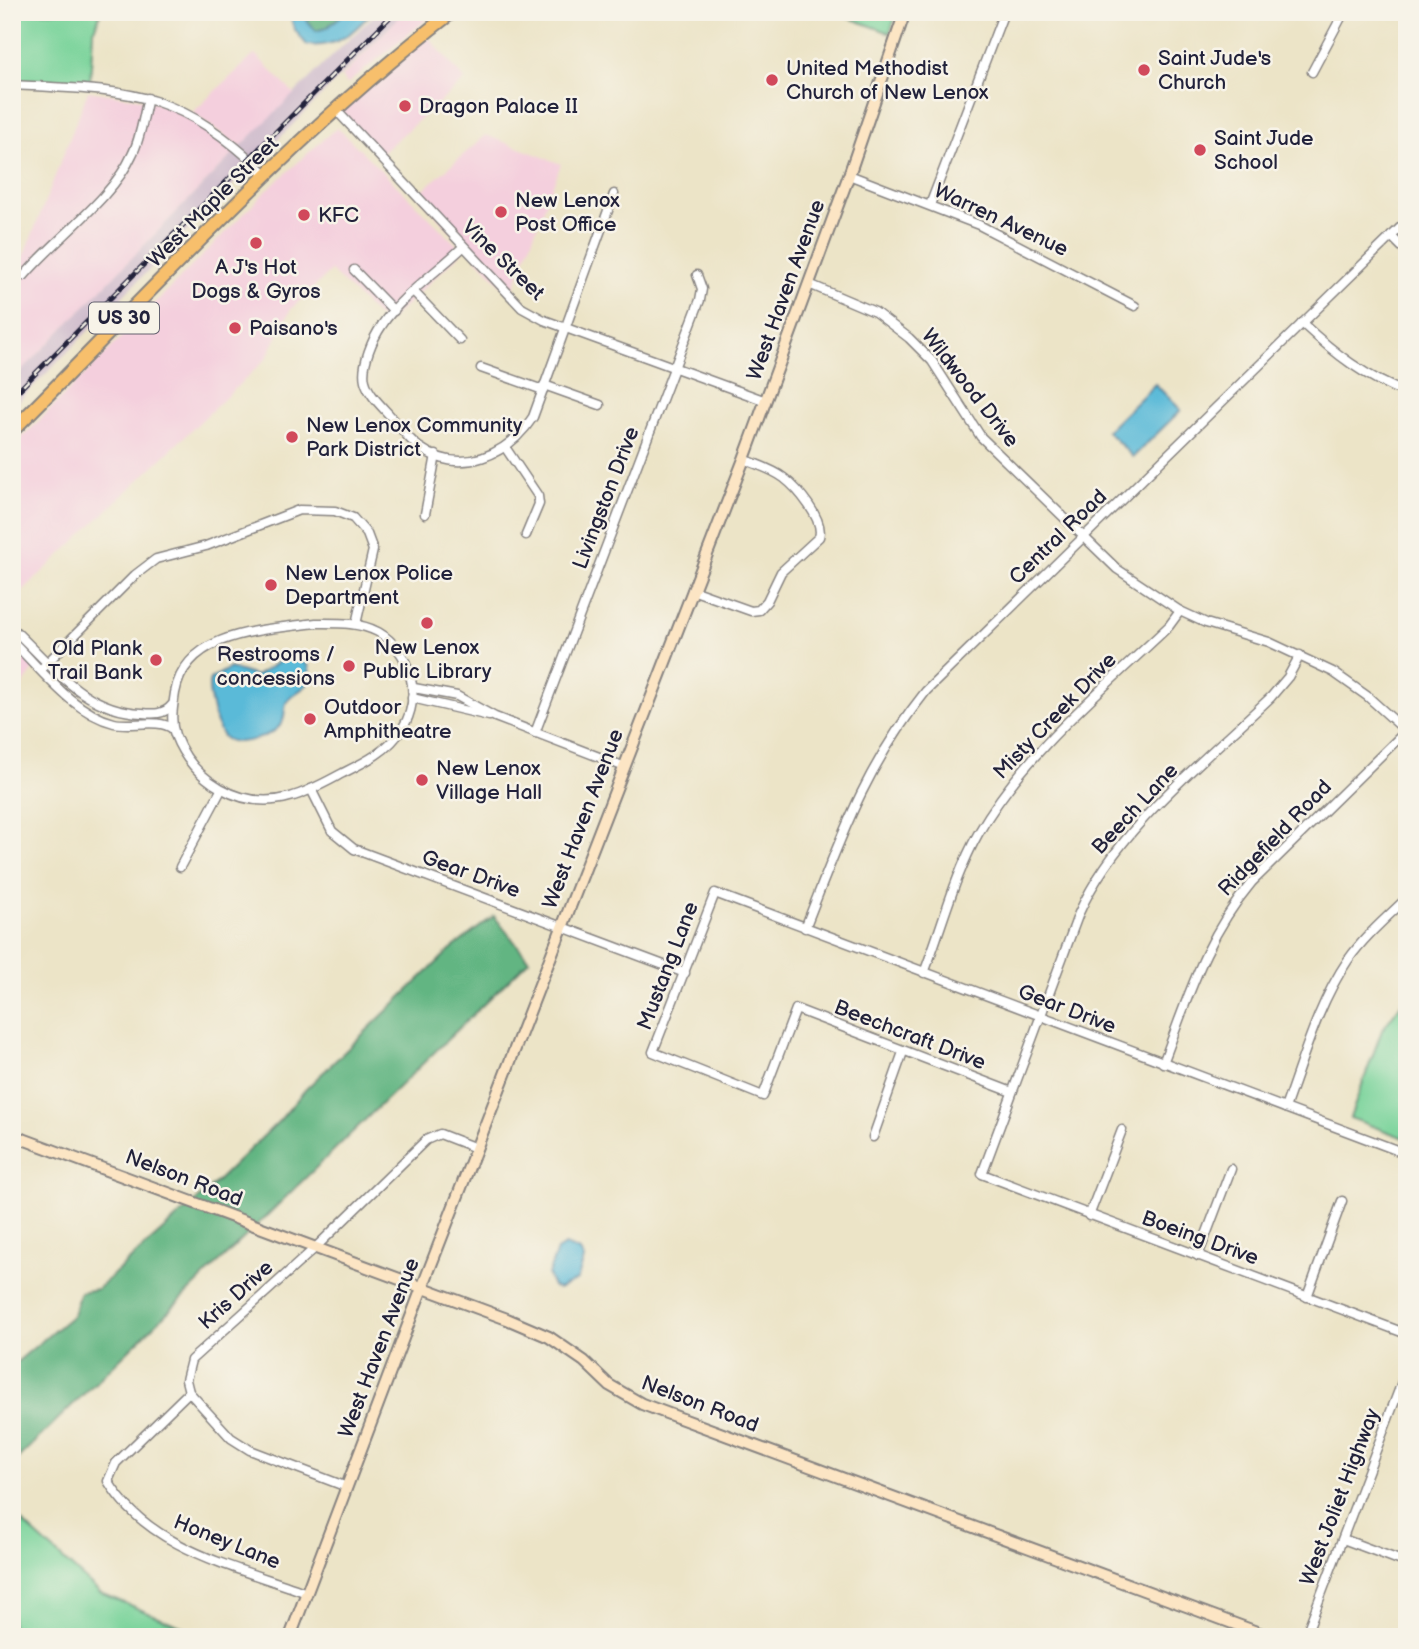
<svg xmlns="http://www.w3.org/2000/svg" width="1419" height="1649" font-family="'Balsamiq Sans',sans-serif">
<style>
.built{fill:#f4cfdd}
.industrial{fill:#d0bdcd}
.green{fill:#78d39a;stroke:#4d7a6a;stroke-width:2}
.forest{fill:#62b582;stroke:#426c5e;stroke-width:2}
.water{fill:#5abad8;stroke:#3e6e8a;stroke-width:2}
.lines{fill:none;stroke-linecap:round;stroke-linejoin:round}
.street-casing{stroke:#878381;stroke-width:11}
.secondary-casing{stroke:#878381;stroke-width:14}
.primary-casing{stroke:#878381;stroke-width:16}
.street{stroke:#fff;stroke-width:8}
.secondary{stroke:#fce5c4;stroke-width:10}
.primary{stroke:#f7bf6c;stroke-width:12}
.rail-casing{stroke:#22223b;stroke-width:5}
.rail{stroke:#f7f3e8;stroke-width:2.5;stroke-dasharray:8;stroke-linecap:butt}
.poi-dot{fill:#d1495b;stroke:#f7f3e8;stroke-width:2.5}
.labels{text-anchor:middle;dominant-baseline:central;stroke-width:5;stroke-linejoin:round;paint-order:stroke}
.shield{fill:#f7f3e8;stroke:#62616f;stroke-width:2}
.shield-label{font-size:19px;font-weight:bold;fill:#22223b}
.poi-label{font-size:21px;fill:#22223b;stroke:#f7f3e8;text-anchor:start}
.street-label{font-size:21px;fill:#22223b;stroke:#f7f3e8}
</style>
<rect width="100%" height="100%" fill="#f7f3e8"/>
<filter id="ink" filterUnits="userSpaceOnUse"><feTurbulence type="fractalNoise" baseFrequency=".0143" numOctaves="2"/><feDisplacementMap in="SourceGraphic" scale="14" xChannelSelector="R" yChannelSelector="G"/><feConvolveMatrix kernelMatrix="1 2 1 2 8 2 1 2 1" color-interpolation-filters="sRGB"/></filter>
<filter id="wash" filterUnits="userSpaceOnUse"><feTurbulence type="fractalNoise" baseFrequency=".00686" numOctaves="4" result="noise"/><feDisplacementMap in="SourceGraphic" scale="28" xChannelSelector="R" yChannelSelector="G"/><feGaussianBlur stdDeviation="1.57" result="paint"/><feColorMatrix in="noise" values="0 0 0 0 0 0 0 0 0 0 0 0 0 0 0 0 0 1.4 0 .05"/><feComposite in="paint" operator="in"/></filter>
<g filter="url(#wash)">
<rect width="100%" height="100%" fill="#ece4c7"/>
<g class="built">
<path d="M 404,12 L 436,12 L 347,84 L 342,77 Z"/>
<path d="M 426,34 L 465,80 L 379,155 L 339,110 Z"/>
<path d="M 255,54 L 295,95 L 240,147 L 192,113 Z"/>
<path d="M 88,91 L 149,100 L 181,112 L 237,150 L 12,381 L 12,287 Z"/>
<path d="M 337,127 L 463,251 L 386,324 L 331,271 L 291,309 L 266,359 L 12,601 L 12,448 L 265,192 Z"/>
<path d="M 486,135 L 561,164 L 511,295 L 417,195 Z"/>
<path d="M 12,645 L 35,667 L 12,703 Z"/>
</g>
<path class="industrial" d="M 377,12 L 404,12 L 12,408 L 12,381 L 240,147 Z"/>
<g class="green">
<path d="M 12,12 L 101,12 L 93,32 L 90,83 L 12,81 Z"/>
<path d="M 833,12 L 897,12 L 890,33 Z"/>
<path d="M 1407,996 L 1407,1139 L 1350,1118 L 1382,1030 Z"/>
<path d="M 12,1513 L 100,1593 L 207,1637 L 12,1637 Z"/>
</g>
<g class="forest">
<path d="M 300,12 L 346,12 L 326,28 L 316,31 Z"/>
<path d="M 494,916 L 529,960 L 12,1464 L 12,1366 L 73,1315 L 80,1292 L 97,1289 L 206,1192 L 280,1120 L 305,1090 L 450,950 Z"/>
</g>
<g class="water">
<path d="M 289,12 L 300,12 L 316,31 L 326,28 L 346,12 L 372,12 C 352,34 337,48 307,45 L 295,30 Z"/>
<path d="M 1155,384 L 1181,410 L 1133,457 L 1107,431 Z"/>
<path d="M 286,657 L 299,659 L 308,665 C 316,691 297,686 286,703 C 284,710 285,717 282,723 C 274,736 240,747 226,739 C 217,734 206,689 210,679 L 230,668 L 256,676 Z"/>
<path d="M 565,1245 L 580,1251 L 584,1259 L 577,1280 L 558,1289 L 553,1287 L 548,1275 L 557,1250 Z"/>
</g>
</g>
<g filter="url(#ink)">
<g class="lines">
<defs>
<g id="street">
<path d="M 1312,72 L 1344,12"/>
<path d="M 12,85 C 131,91 176,88 267,175"/>
<path d="M 12,99 L 16,85"/>
<path d="M 336,110 L 522,308 L 544,320 L 766,401"/>
<path d="M 849,175 L 979,225 L 1135,306"/>
<path d="M 930,205 L 1004,12"/>
<path d="M 1391,236 L 1407,252"/>
<path d="M 463,247 C 439,270 399,298 382,325 C 373,338 361,365 365,381 C 369,396 384,408 393,419 C 401,428 409,440 419,447 C 461,477 508,455 533,417 L 614,194"/>
<path d="M 354,270 L 394,311"/>
<path d="M 24,276 C 54,240 113,198 132,155 C 141,138 143,117 148,98"/>
<path d="M 809,284 L 875,312 L 909,338 L 932,361 L 981,437 L 1117,569 L 1180,611 L 1206,623 L 1269,642 L 1333,672 L 1367,696 L 1407,732"/>
<path d="M 414,292 L 460,340"/>
<path d="M 1302,323 C 1334,353 1366,378 1407,393"/>
<path d="M 481,368 L 543,390"/>
<path d="M 544,385 L 600,405"/>
<path d="M 505,447 L 538,496 L 539,504 L 526,535"/>
<path d="M 425,514 L 436,455"/>
<path d="M 692,590 L 751,611 L 759,610 L 767,601 L 781,572 L 819,537 C 825,520 797,488 784,478 C 772,469 757,465 744,459"/>
<path d="M 316,623 C 337,623 359,622 378,632 C 411,651 423,697 402,729 C 388,751 365,762 343,773 C 326,782 309,792 290,797 C 241,811 192,780 175,735 C 170,721 173,707 175,693 C 186,630 267,630 316,623 Z"/>
<path d="M 12,628 C 52,665 83,711 142,713 C 153,714 164,715 172,705"/>
<path d="M 12,641 C 41,669 73,713 114,723 C 132,727 158,718 173,729"/>
<path d="M 1300,655 L 1288,677 L 1271,697 C 1205,760 1116,829 1079,913 L 982,1174 L 1407,1334"/>
<path d="M 41,669 L 135,575 L 156,559 L 206,546 L 299,510 L 335,511 L 353,518 L 367,534 L 373,550 L 356,624"/>
<path d="M 414,688 L 457,696 L 495,717 L 625,767"/>
<path d="M 412,698 L 489,716"/>
<path d="M 535,733 L 700,300 L 702,289 L 697,275"/>
<path d="M 311,789 L 332,831 L 354,849 L 685,973"/>
<path d="M 180,867 L 221,790"/>
<path d="M 805,928 C 841,837 864,769 926,691 L 1407,221"/>
<path d="M 924,973 C 942,927 954,877 978,834 C 1024,753 1102,690 1169,626 L 1180,611"/>
<path d="M 1163,1063 C 1189,995 1205,938 1252,882 L 1406,731"/>
<path d="M 1012,1092 L 796,1009 L 763,1096 L 653,1052 L 715,893 L 1407,1154"/>
<path d="M 1285,1108 C 1303,1059 1318,1004 1348,960 C 1364,937 1386,918 1407,898"/>
<path d="M 873,1137 L 903,1052"/>
<path d="M 1089,1216 L 1122,1130"/>
<path d="M 1198,1256 L 1231,1169"/>
<path d="M 1307,1297 L 1342,1201"/>
<path d="M 189,1392 L 116,1463 L 108,1481 C 149,1550 238,1567 307,1593"/>
<path d="M 347,1487 L 250,1450 L 231,1438 L 189,1392 L 186,1380 L 191,1360 L 315,1248 L 426,1140 L 440,1134 L 476,1148"/>
<path d="M 1343,1539 L 1407,1563"/>
<path d="M 1305,1637 L 1407,1369"/>
</g>
<g id="secondary">
<path d="M 12,1135 L 507,1319 L 549,1337 L 584,1361 L 609,1385 L 642,1404 L 1270,1637"/>
<path d="M 290,1637 L 422,1288 L 744,459 L 849,175 L 905,12"/>
</g>
<path id="primary" d="M 12,431 C 155,288 292,136 452,12"/>
</defs>
<use href="#street" class="street-casing"/>
<use href="#secondary" class="secondary-casing"/>
<use href="#primary" class="primary-casing"/>
<use href="#street" class="street"/>
<use href="#secondary" class="secondary"/>
<use href="#primary" class="primary"/>
<defs>
<path id="rail" d="M 12,397 L 395,12"/>
</defs>
<use href="#rail" class="rail-casing"/>
<use href="#rail" class="rail"/>
</g>
</g>
<g class="poi-dot">
<circle cx="1144" cy="70" r="7"/>
<circle cx="772" cy="80" r="7"/>
<circle cx="405" cy="106" r="7"/>
<circle cx="1200" cy="150" r="7"/>
<circle cx="501" cy="212" r="7"/>
<circle cx="304" cy="215" r="7"/>
<circle cx="256" cy="243" r="7"/>
<circle cx="235" cy="328" r="7"/>
<circle cx="292" cy="437" r="7"/>
<circle cx="271" cy="585" r="7"/>
<circle cx="427" cy="623" r="7"/>
<circle cx="156" cy="660" r="7"/>
<circle cx="349" cy="666" r="7"/>
<circle cx="310" cy="719" r="7"/>
<circle cx="422" cy="780" r="7"/>
</g>
<g class="labels">
<rect class="shield" x="89" y="302.5" width="70" height="31" rx="5"/>
<g class="shield-label">
<text x="124" y="318">US 30</text>
</g>
<g class="poi-label">
<text x="1158" y="58">Saint Jude's<tspan x="1158" dy="24">Church</tspan></text>
<text x="786" y="68">United Methodist<tspan x="786" dy="24">Church of New Lenox</tspan></text>
<text x="419" y="106">Dragon Palace II</text>
<text x="1214" y="138">Saint Jude<tspan x="1214" dy="24">School</tspan></text>
<text x="515" y="200">New Lenox<tspan x="515" dy="24">Post Office</tspan></text>
<text x="318" y="215">KFC</text>
<text x="256" y="267" text-anchor="middle">A J's Hot<tspan x="256" dy="24">Dogs &amp; Gyros</tspan></text>
<text x="249" y="328">Paisano's</text>
<text x="306" y="425">New Lenox Community<tspan x="306" dy="24">Park District</tspan></text>
<text x="285" y="573">New Lenox Police<tspan x="285" dy="24">Department</tspan></text>
<text x="427" y="647" text-anchor="middle">New Lenox<tspan x="427" dy="24">Public Library</tspan></text>
<text x="142" y="648" text-anchor="end">Old Plank<tspan x="142" dy="24">Trail Bank</tspan></text>
<text x="335" y="654" text-anchor="end">Restrooms /<tspan x="335" dy="24">concessions</tspan></text>
<text x="324" y="707">Outdoor<tspan x="324" dy="24">Amphitheatre</tspan></text>
<text x="436" y="768">New Lenox<tspan x="436" dy="24">Village Hall</tspan></text>
</g>
<g class="street-label">
<text transform="translate(213 202) rotate(-45)">West Maple Street</text>
<text transform="translate(1001 220) rotate(25)">Warren Avenue</text>
<text transform="translate(503 260) rotate(44)">Vine Street</text>
<text transform="translate(786 290) rotate(-70)">West Haven Avenue</text>
<text transform="translate(970 388) rotate(52)">Wildwood Drive</text>
<text transform="translate(606 498) rotate(-69)">Livingston Drive</text>
<text transform="translate(1058 537) rotate(-44)">Central Road</text>
<text transform="translate(1055 716) rotate(-46)">Misty Creek Drive</text>
<text transform="translate(1135 809) rotate(-47)">Beech Lane</text>
<text transform="translate(583 819) rotate(-69)">West Haven Avenue</text>
<text transform="translate(1275 838) rotate(-46)">Ridgefield Road</text>
<text transform="translate(471 874) rotate(20)">Gear Drive</text>
<text transform="translate(668 966) rotate(-69)">Mustang Lane</text>
<text transform="translate(1067 1009) rotate(21)">Gear Drive</text>
<text transform="translate(910 1035) rotate(21)">Beechcraft Drive</text>
<text transform="translate(184 1178) rotate(21)">Nelson Road</text>
<text transform="translate(1200 1238) rotate(20)">Boeing Drive</text>
<text transform="translate(236 1295) rotate(-42)">Kris Drive</text>
<text transform="translate(379 1348) rotate(-69)">West Haven Avenue</text>
<text transform="translate(700 1404) rotate(21)">Nelson Road</text>
<text transform="translate(1340 1497) rotate(-69)">West Joliet Highway</text>
<text transform="translate(227 1542) rotate(22)">Honey Lane</text>
</g>
</g>
<rect width="1419" height="1649" fill="none" stroke="#f7f3e8" stroke-width="42"/>
</svg>
